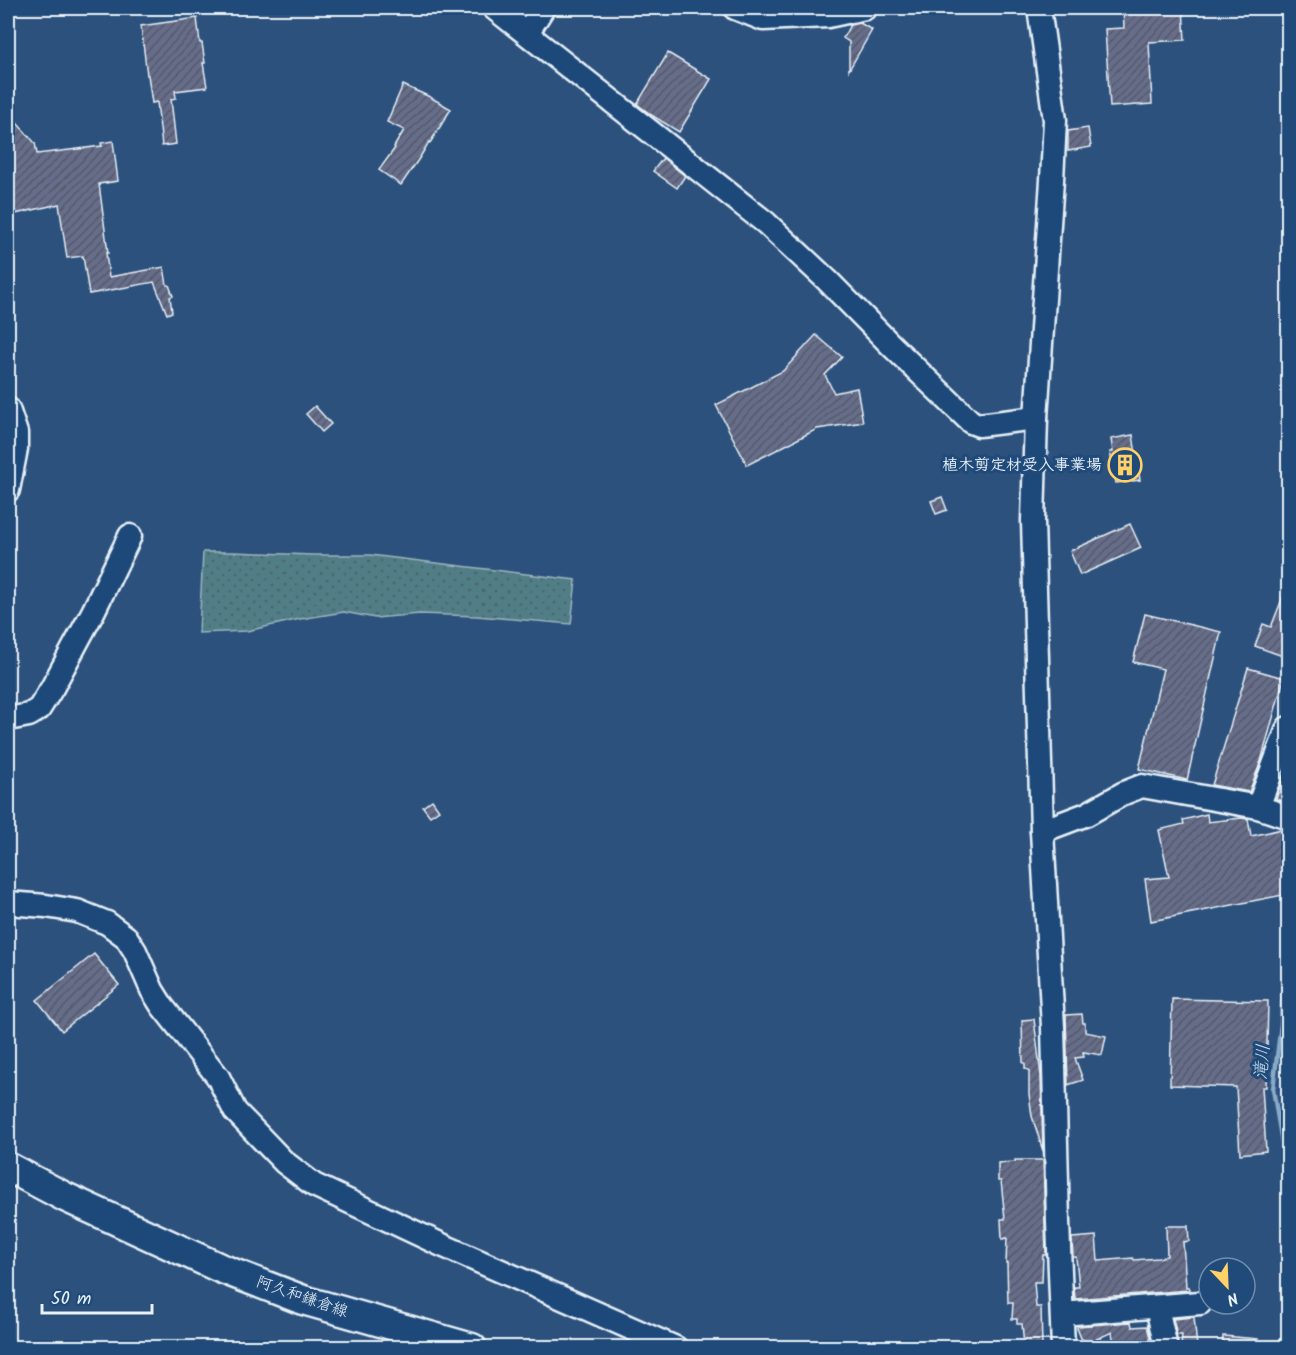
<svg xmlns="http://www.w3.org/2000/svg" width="1296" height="1355" font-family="Kalam,'Klee One',sans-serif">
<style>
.grass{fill:url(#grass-dots);stroke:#9cb7bf;stroke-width:1.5}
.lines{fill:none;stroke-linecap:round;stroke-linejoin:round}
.stream{stroke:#88abc7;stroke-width:4.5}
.building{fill:url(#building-hatch);stroke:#e8f1f8;stroke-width:1.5}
.minor-casing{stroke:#e8f1f8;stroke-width:27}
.major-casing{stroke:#e8f1f8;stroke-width:33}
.minor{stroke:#1f4a7a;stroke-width:22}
.major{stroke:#1f4a7a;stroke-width:28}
.labels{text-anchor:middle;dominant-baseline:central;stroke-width:6;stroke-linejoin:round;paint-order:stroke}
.poi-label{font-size:16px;font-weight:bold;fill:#e8f1f8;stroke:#1f4a7a;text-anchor:end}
.street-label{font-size:16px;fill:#e8f1f8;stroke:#1f4a7a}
.water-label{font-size:18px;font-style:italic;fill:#d0e0ec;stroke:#1f4a7a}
</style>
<defs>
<pattern id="grass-dots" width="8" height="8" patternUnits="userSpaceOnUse" patternTransform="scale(1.5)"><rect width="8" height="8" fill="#517d86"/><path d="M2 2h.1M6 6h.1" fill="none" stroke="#4c656b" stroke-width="1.8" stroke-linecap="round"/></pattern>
<pattern id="building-hatch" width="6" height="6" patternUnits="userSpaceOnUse" patternTransform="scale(1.5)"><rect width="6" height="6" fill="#666d8a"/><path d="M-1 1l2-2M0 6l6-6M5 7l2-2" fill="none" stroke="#545967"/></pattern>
</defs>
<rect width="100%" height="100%" fill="#2d517d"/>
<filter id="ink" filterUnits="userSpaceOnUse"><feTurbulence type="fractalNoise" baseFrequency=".0167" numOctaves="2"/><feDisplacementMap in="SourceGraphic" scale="12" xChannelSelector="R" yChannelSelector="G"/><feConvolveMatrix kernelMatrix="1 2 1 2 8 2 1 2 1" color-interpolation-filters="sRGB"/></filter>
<g filter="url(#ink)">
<path class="grass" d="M 203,552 L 233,552 L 312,555 L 370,555 L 576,580 L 571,624 L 477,616 L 420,614 L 375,618 L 344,612 L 300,619 L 247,631 L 199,633 Z"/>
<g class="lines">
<path class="stream" d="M 1288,924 L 1286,930 L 1281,1024 L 1273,1089 L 1284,1155 L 1288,1165"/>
</g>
<g class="building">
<path d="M 1123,8 L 1183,8 L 1185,40 L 1149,42 L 1152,104 L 1110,107 L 1105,29 L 1124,28 Z"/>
<path d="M 197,18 L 200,43 L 202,43 L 205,63 L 203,63 L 207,87 L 175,91 L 176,98 L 171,99 L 176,144 L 162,146 L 157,102 L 152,103 L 148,75 L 147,75 L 141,26 Z"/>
<path d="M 860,23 L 872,30 L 849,70 L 849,42 L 843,38 L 850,25 Z"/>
<path d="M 668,53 L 711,79 L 679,132 L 653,116 L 637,104 Z"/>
<path d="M 403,85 L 430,97 L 451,109 L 430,143 L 429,142 L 420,157 L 401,185 L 379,170 L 395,148 L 394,147 L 404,130 L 387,122 Z"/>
<path d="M 8,113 L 35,143 L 37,154 L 102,146 L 101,143 L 113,141 L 118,181 L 99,184 L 108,253 L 106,253 L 109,277 L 164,267 L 167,285 L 169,285 L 173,296 L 170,297 L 172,312 L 167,314 L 154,282 L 89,294 L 83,256 L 67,258 L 59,204 L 15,214 L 8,180 Z"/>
<path d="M 1088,128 L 1091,147 L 1068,151 L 1068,131 Z"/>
<path d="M 663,158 L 685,176 L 677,188 L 653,171 Z"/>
<path d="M 816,335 L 842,357 L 825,375 L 834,393 L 857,388 L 863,422 L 817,429 L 747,465 L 716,405 L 783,371 Z"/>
<path d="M 315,406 L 331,424 L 322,432 L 306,414 Z"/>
<path d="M 1133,435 L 1140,480 L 1116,483 L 1110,452 L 1113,452 L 1111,439 Z"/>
<path d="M 942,497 L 947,510 L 936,514 L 931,501 Z"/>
<path d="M 1130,524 L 1141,548 L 1080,575 L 1070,551 Z"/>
<path d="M 1288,584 L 1288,658 L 1255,646 L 1263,624 L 1271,627 Z"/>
<path d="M 1145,614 L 1221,632 L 1187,780 L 1139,769 L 1163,669 L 1133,662 Z"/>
<path d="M 1248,668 L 1284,678 L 1261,761 L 1249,792 L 1212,785 Z"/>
<path d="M 1288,765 L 1288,803 L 1276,799 Z"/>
<path d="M 432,800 L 439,810 L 430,816 L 423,807 Z"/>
<path d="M 1207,814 L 1208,822 L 1241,818 L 1248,819 L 1251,836 L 1282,829 L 1288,862 L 1288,894 L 1151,921 L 1145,879 L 1169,877 L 1159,830 L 1184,824 L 1183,820 Z"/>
<path d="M 94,954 L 119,985 L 62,1031 L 37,1000 Z"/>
<path d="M 1172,999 L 1268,1001 L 1266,1087 L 1262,1087 L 1266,1151 L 1240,1154 L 1236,1087 L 1170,1085 Z"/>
<path d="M 1082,1014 L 1083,1023 L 1085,1023 L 1085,1032 L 1106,1036 L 1102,1055 L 1083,1052 L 1084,1057 L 1075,1058 L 1083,1080 L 1068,1085 L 1066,1015 Z"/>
<path d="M 1034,1019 L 1041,1076 L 1043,1151 L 1032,1116 L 1029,1094 L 1029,1070 L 1025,1069 L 1025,1063 L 1023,1063 L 1022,1020 Z"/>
<path d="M 1015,1160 L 1043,1160 L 1046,1255 L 1043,1255 L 1042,1282 L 1034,1282 L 1036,1307 L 1041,1307 L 1042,1347 L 1025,1347 L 1025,1346 L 1024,1346 L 1022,1324 L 1017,1324 L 1017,1319 L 1012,1319 L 1013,1303 L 1008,1303 L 1007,1263 L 1006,1263 L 1007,1238 L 1002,1239 L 1001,1219 L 1005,1219 L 1001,1181 L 998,1181 L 998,1163 L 1015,1162 Z"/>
<path d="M 1166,1226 L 1188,1226 L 1189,1241 L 1183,1242 L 1186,1287 L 1189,1287 L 1189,1290 L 1075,1299 L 1074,1287 L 1079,1287 L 1076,1257 L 1073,1257 L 1072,1238 L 1096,1236 L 1098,1261 L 1133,1258 L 1134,1260 L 1158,1258 L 1167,1256 Z"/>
<path d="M 1194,1317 L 1197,1347 L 1181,1347 L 1182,1335 L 1177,1335 L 1173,1319 Z"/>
<path d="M 1131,1322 L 1132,1327 L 1147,1326 L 1152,1345 L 1136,1347 L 1135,1342 L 1114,1345 L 1112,1332 L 1090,1342 L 1085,1341 L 1081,1338 L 1077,1328 L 1078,1326 Z"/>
<path d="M 1223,1336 L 1258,1339 L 1257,1347 L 1222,1347 Z"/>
</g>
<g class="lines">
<defs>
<g id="minor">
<path d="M 494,8 L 766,223 L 827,280 L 892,346 L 971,422 L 979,425 L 1036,418"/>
<path d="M 735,8 L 763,19 L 828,16 L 865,8"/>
<path d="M 1039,8 L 1055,120 L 1052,180 L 1036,418 L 1033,521 L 1042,831 L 1053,1027 L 1058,1222 L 1063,1348"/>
<path d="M 527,33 L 543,8"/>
<path d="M 8,409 L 16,433 L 16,449 L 8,490"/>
<path d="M 8,719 L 29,715 L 39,709 L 52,688 L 93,612 L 130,536"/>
<path d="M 1258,807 L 1288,728"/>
<path d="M 1042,831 L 1087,814 L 1124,793 L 1142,786 L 1258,807 L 1288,817"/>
<path d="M 8,903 L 46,906 L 77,911 L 107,923 L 126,937 L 135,951 L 152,990 L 162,1006 L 218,1077 L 235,1111 L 284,1162 L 314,1185 L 444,1246 L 676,1348"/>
<path d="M 1157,1307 L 1166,1348"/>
<path d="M 1062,1314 L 1200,1303"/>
</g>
<path id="major" d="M 8,1167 L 65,1197 L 220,1268 L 303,1300 L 472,1348"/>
</defs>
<use href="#minor" class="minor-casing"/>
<use href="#major" class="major-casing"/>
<use href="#minor" class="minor"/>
<use href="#major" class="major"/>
</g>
</g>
<defs>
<symbol id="building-ring" viewBox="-11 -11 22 22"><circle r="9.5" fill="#1f4a7a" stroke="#ffd166" stroke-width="1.5"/><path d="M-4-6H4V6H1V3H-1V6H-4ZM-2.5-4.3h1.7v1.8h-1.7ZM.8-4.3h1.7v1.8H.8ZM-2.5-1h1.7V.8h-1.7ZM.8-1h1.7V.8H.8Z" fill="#ffd166"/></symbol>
</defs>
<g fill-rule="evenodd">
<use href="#building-ring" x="1106" y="446" width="38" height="38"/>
</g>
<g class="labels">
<g class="poi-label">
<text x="1102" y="465">植木剪定材受入事業場</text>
</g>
<g class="street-label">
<text transform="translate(302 1297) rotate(19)">阿久和鎌倉線</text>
</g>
<g class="water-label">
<text transform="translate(1263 1062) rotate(-85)">滝川</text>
</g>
</g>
<rect width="1296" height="1355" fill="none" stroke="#1f4a7a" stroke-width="30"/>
<rect x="15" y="15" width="1266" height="1325" fill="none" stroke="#e8f1f8" stroke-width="2" filter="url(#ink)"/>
<g transform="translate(1227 1286) rotate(157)"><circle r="28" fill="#1f4a7a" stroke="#6f8dac" stroke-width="1.5"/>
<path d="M0-4.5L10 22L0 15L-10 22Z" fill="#ffd166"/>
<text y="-9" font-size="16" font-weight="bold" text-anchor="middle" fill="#e8f1f8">N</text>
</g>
<path d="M42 1304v9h110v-9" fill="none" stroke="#e8f1f8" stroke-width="3"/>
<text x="51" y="1304" font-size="18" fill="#e8f1f8" stroke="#1f4a7a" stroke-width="4.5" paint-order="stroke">50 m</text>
</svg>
